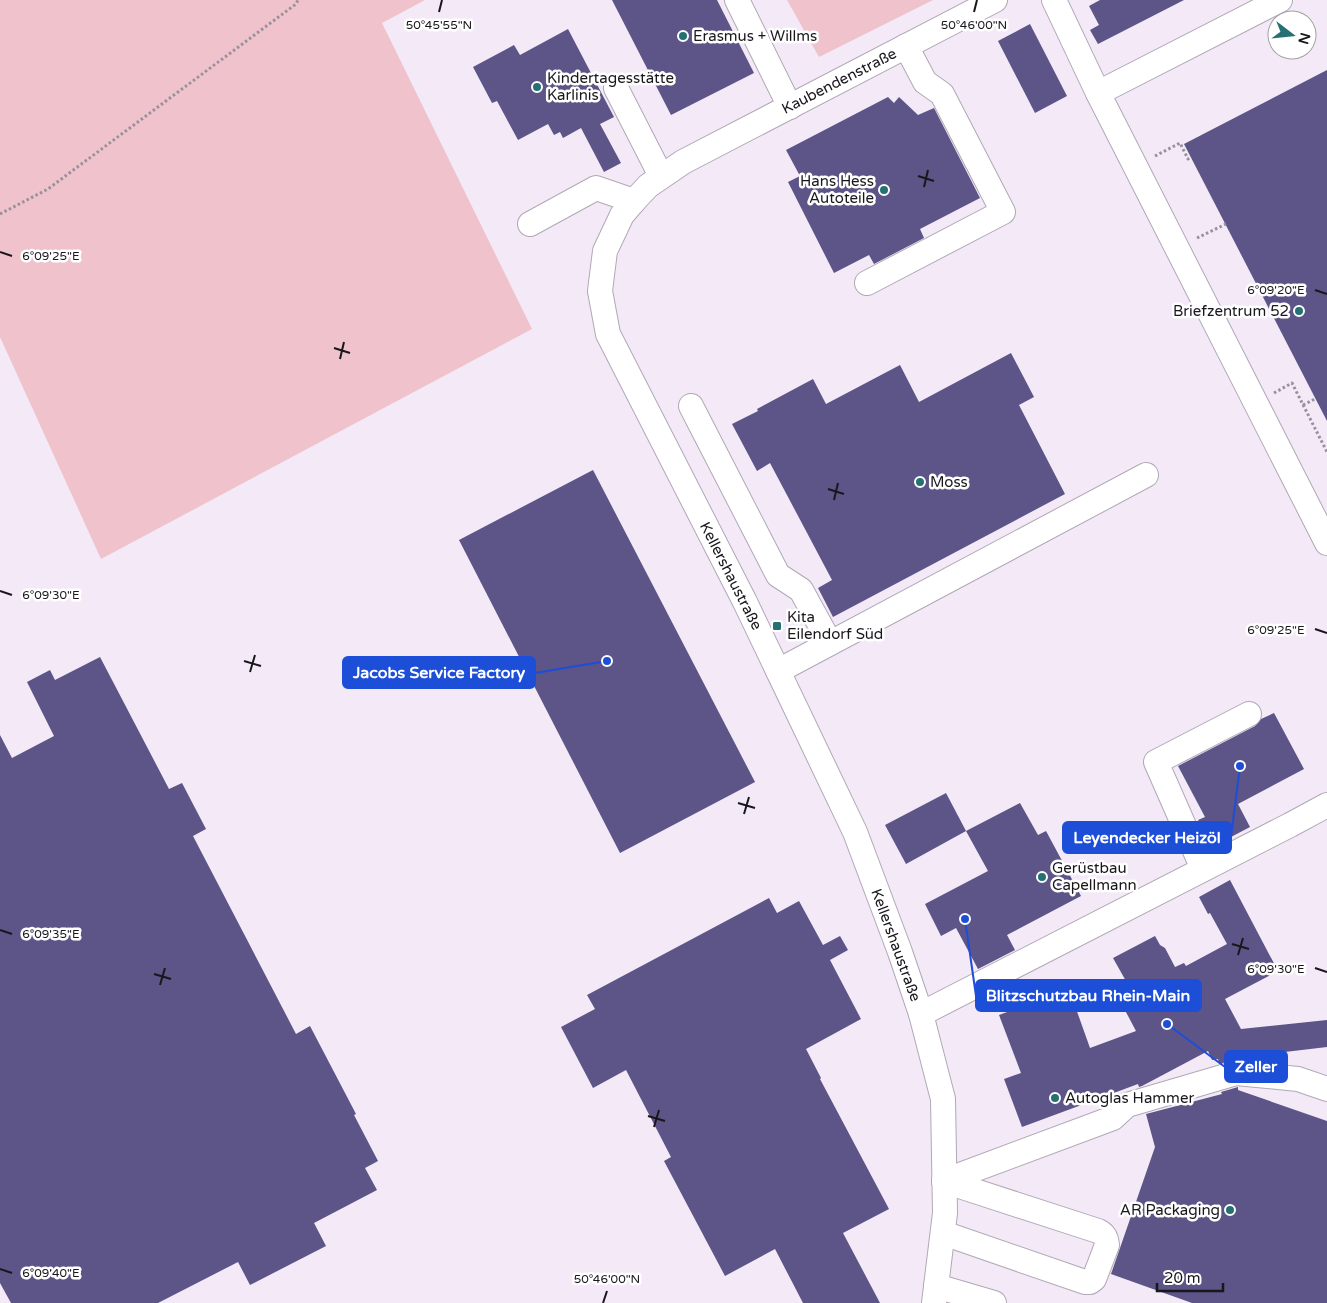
<svg xmlns="http://www.w3.org/2000/svg" width="1327" height="1303" font-family="'Varela Round',sans-serif">
<style>
.green{fill:#efc2cc}
.building{fill:#5d5487}
.lines{fill:none;stroke-linecap:round;stroke-linejoin:round}
.minor-casing{stroke:#b1a8b6;stroke-width:26}
.path{stroke:#98919b;stroke-width:3;stroke-dasharray:2.5 2.5;stroke-linecap:butt}
.minor{stroke:#fff;stroke-width:24}
.ticks{fill:none;stroke:#1a171c;stroke-width:2}
.poi-dot{fill:#257072;stroke:#fff;stroke-width:2}
.labels{text-anchor:middle;dominant-baseline:central;stroke-width:5;stroke-linejoin:round;paint-order:stroke}
.poi-label{font-size:15px;fill:#1a171c;stroke:#fff;text-anchor:start}
.street-label{font-size:15px;fill:#1a171c;stroke:#fff}
.ticks-label{font-size:12px;text-anchor:middle;fill:#1a171c;stroke:#fff;stroke-width:5;stroke-linejoin:round;paint-order:stroke}
.leader{fill:none;stroke:#1d4ed8;stroke-width:2}
.callout-dot{fill:#1d4ed8;stroke:#fff;stroke-width:2}
.callout{fill:#1d4ed8;stroke:#1d4ed8;stroke-width:2}
.callout-label{font-size:16px;text-anchor:middle;font-weight:bold;fill:#fff}
</style>
<rect width="100%" height="100%" fill="#f3e9f7"/>
<g class="green">
<path d="M 0,0 L 425,0 L 382,23 L 532,329 L 101,559 L 0,337 Z"/>
<path d="M 787,0 L 933,0 L 819,57 Z"/>
</g>
<g class="building">
<path d="M 612,0 L 717,0 L 754,73 L 671,115 Z"/>
<path d="M 1100,0 L 1184,0 L 1098,44 L 1090,30 L 1099,25 L 1089,6 Z"/>
<path d="M 1030,24 L 1067,96 L 1035,113 L 998,41 Z"/>
<path d="M 568,29 L 614,117 L 600,124 L 621,163 L 604,172 L 581,128 L 563,138 L 560,132 L 554,135 L 548,124 L 518,140 L 497,101 L 492,103 L 473,67 L 514,45 L 520,55 Z"/>
<path d="M 1327,70 L 1327,421 L 1184,144 Z"/>
<path d="M 888,97 L 894,103 L 899,97 L 918,115 L 934,108 L 980,198 L 920,229 L 924,238 L 874,264 L 869,255 L 834,273 L 788,182 L 800,176 L 786,150 Z"/>
<path d="M 1011,353 L 1034,397 L 1019,405 L 1065,494 L 833,617 L 818,588 L 832,580 L 770,463 L 757,471 L 732,424 L 758,411 L 757,409 L 813,379 L 826,404 L 900,365 L 919,402 Z"/>
<path d="M 593,470 L 755,782 L 620,853 L 459,540 Z"/>
<path d="M 100,657 L 169,789 L 182,783 L 206,829 L 193,836 L 296,1034 L 310,1026 L 356,1114 L 354,1115 L 378,1161 L 365,1168 L 377,1190 L 314,1223 L 326,1246 L 250,1285 L 238,1262 L 158,1303 L 11,1303 L 0,1283 L 0,735 L 12,758 L 54,736 L 27,682 L 50,670 L 55,680 Z"/>
<path d="M 1274,713 L 1304,769 L 1238,804 L 1250,827 L 1212,847 L 1198,820 L 1205,817 L 1178,766 L 1255,726 L 1261,719 Z"/>
<path d="M 946,793 L 966,831 L 906,864 L 885,825 Z"/>
<path d="M 1020,803 L 1038,835 L 1046,831 L 1081,896 L 1007,935 L 1015,950 L 978,969 L 956,928 L 941,936 L 925,904 L 988,871 L 966,831 Z"/>
<path d="M 1230,880 L 1278,971 L 1225,999 L 1241,1029 L 1327,1020 L 1327,1047 L 1233,1058 L 1234,1060 L 1219,1064 L 1218,1059 L 1212,1060 L 1208,1051 L 1142,1086 L 1139,1087 L 1138,1084 L 1022,1127 L 1004,1079 L 1021,1073 L 999,1015 L 1069,989 L 1090,1048 L 1136,1031 L 1118,997 L 1131,990 L 1113,958 L 1155,936 L 1160,945 L 1165,948 L 1175,967 L 1184,963 L 1186,966 L 1227,944 L 1210,913 L 1208,914 L 1199,897 Z"/>
<path d="M 769,898 L 777,913 L 799,901 L 823,945 L 840,936 L 848,950 L 830,960 L 861,1019 L 806,1049 L 821,1078 L 820,1079 L 889,1209 L 843,1233 L 880,1303 L 803,1303 L 775,1249 L 725,1276 L 664,1161 L 671,1157 L 626,1070 L 593,1088 L 561,1027 L 595,1009 L 587,995 Z"/>
<path d="M 1238,1087 L 1238,1090 L 1327,1121 L 1327,1303 L 1192,1303 L 1111,1274 L 1155,1147 L 1146,1114 L 1222,1094 L 1221,1092 Z"/>
</g>
<g class="lines">
<defs>
<g id="minor">
<path d="M 737,0 L 790,107"/>
<path d="M 1054,0 L 1098,93 L 1327,543"/>
<path d="M 616,88 L 661,176"/>
<path d="M 1098,93 L 1280,0"/>
<path d="M 530,224 L 596,188 L 634,201"/>
<path d="M 867,283 L 1003,212 L 942,94 L 925,82 L 906,46"/>
<path d="M 691,406 L 778,575 L 801,590 L 830,643"/>
<path d="M 778,671 L 1146,475"/>
<path d="M 1203,869 L 1156,762 L 1249,714"/>
<path d="M 921,1014 L 1290,825 L 1327,805"/>
<path d="M 944,1181 L 1113,1118 L 1127,1105 L 1236,1073 L 1298,1079 L 1327,1089"/>
<path d="M 943,1233 L 1085,1282 L 1090,1282 L 1094,1279 L 1107,1245 C 1106,1237 1104,1234 1098,1231 L 944,1181"/>
<path d="M 936,1286 L 994,1303"/>
<path d="M 934,1303 L 945,1213 L 943,1099 L 921,1014 L 900,952 L 855,832 L 745,602 L 608,334 L 600,291 L 605,251 L 622,215 L 634,201 L 648,186 L 683,162 L 995,0"/>
</g>
</defs>
<use href="#minor" class="minor-casing"/>
<g class="path">
<path d="M 1155,156 L 1180,143 L 1188,159 L 1191,157"/>
<path d="M 0,214 L 48,189 L 296,4 L 298,0"/>
<path d="M 1197,238 L 1226,224"/>
<path d="M 1274,393 L 1292,383 L 1327,452"/>
<path d="M 1303,405 L 1315,399"/>
</g>
<use href="#minor" class="minor"/>
</g>
<path class="ticks" d="M 439,12 L 442,0M 974,12 L 977,0M 918,176 L 934,181M 924,187 L 928,170M 0,252 L 12,256M 1315,290 L 1327,294M 334,348 L 350,353M 340,359 L 344,342M 828,489 L 844,494M 834,500 L 838,483M 0,591 L 12,595M 1315,629 L 1327,633M 244,661 L 261,666M 250,672 L 255,655M 738,803 L 755,808M 744,814 L 749,797M 0,930 L 12,934M 1232,944 L 1249,949M 1238,955 L 1243,938M 1315,968 L 1327,972M 154,974 L 171,979M 160,985 L 165,968M 648,1116 L 665,1121M 654,1127 L 659,1110M 0,1269 L 12,1273M 603,1303 L 607,1291"/>
<g class="poi-dot">
<circle cx="683" cy="36" r="5"/>
<circle cx="537" cy="87" r="5"/>
<circle cx="884" cy="190" r="5"/>
<circle cx="1299" cy="311" r="5"/>
<circle cx="920" cy="482" r="5"/>
<rect x="772" y="621" width="10" height="10" rx="2.5"/>
<circle cx="1042" cy="877" r="5"/>
<circle cx="1055" cy="1098" r="5"/>
<circle cx="1230" cy="1210" r="5"/>
</g>
<g class="labels">
<g class="poi-label">
<text x="693" y="36">Erasmus + Willms</text>
<text x="547" y="78">Kindertagesstätte<tspan x="547" dy="17">Karlinis</tspan></text>
<text x="874" y="181" text-anchor="end">Hans Hess<tspan x="874" dy="17">Autoteile</tspan></text>
<text x="1289" y="311" text-anchor="end">Briefzentrum 52</text>
<text x="930" y="482">Moss</text>
<text x="787" y="617">Kita<tspan x="787" dy="17">Eilendorf Süd</tspan></text>
<text x="1052" y="868">Gerüstbau<tspan x="1052" dy="17">Capellmann</tspan></text>
<text x="1065" y="1098">Autoglas Hammer</text>
<text x="1220" y="1210" text-anchor="end">AR Packaging</text>
</g>
<g class="street-label">
<text transform="translate(839 81) rotate(-27)">Kaubendenstraße</text>
<text transform="translate(731 576) rotate(63)">Kellershaustraße</text>
<text transform="translate(896 945) rotate(70)">Kellershaustraße</text>
</g>
</g>
<g class="ticks-label">
<text x="439" y="29">50°45'55"N</text>
<text x="974" y="29">50°46'00"N</text>
<text x="51" y="260">6°09'25"E</text>
<text x="1276" y="294">6°09'20"E</text>
<text x="51" y="599">6°09'30"E</text>
<text x="1276" y="634">6°09'25"E</text>
<text x="51" y="938">6°09'35"E</text>
<text x="1276" y="973">6°09'30"E</text>
<text x="51" y="1277">6°09'40"E</text>
<text x="607" y="1283">50°46'00"N</text>
</g>
<path class="leader" d="M607 661L535 673M1240 766L1231 837M965 919L976 996M1167 1024L1225 1067"/>
<g class="callout-dot">
<circle cx="607" cy="661" r="5"/>
<circle cx="1240" cy="766" r="5"/>
<circle cx="965" cy="919" r="5"/>
<circle cx="1167" cy="1024" r="5"/>
</g>
<g class="callout">
<rect x="343" y="657" width="192" height="31" rx="5"/>
<rect x="1063" y="822" width="168" height="31" rx="5"/>
<rect x="976" y="980" width="225" height="31" rx="5"/>
<rect x="1225" y="1051" width="62" height="31" rx="5"/>
</g>
<g class="callout-label">
<text x="439" y="678">Jacobs Service Factory</text>
<text x="1147" y="843">Leyendecker Heizöl</text>
<text x="1088" y="1001">Blitzschutzbau Rhein-Main</text>
<text x="1256" y="1072">Zeller</text>
</g>
<g transform="translate(1292 35) rotate(106)"><circle r="24" fill="#ffffff" stroke="#a3a2a4"/>
<path d="M0-4L9 19L0 12L-9 19Z" fill="#257072"/>
<text y="-8" font-size="14" font-weight="bold" text-anchor="middle" fill="#1a171c">N</text>
</g>
<path d="M1157 1283v8h66v-8" fill="none" stroke="#1a171c" stroke-width="2.5"/>
<text x="1164" y="1283" font-size="15" fill="#1a171c" stroke="#ffffff" stroke-width="4" paint-order="stroke">20 m</text>
</svg>
